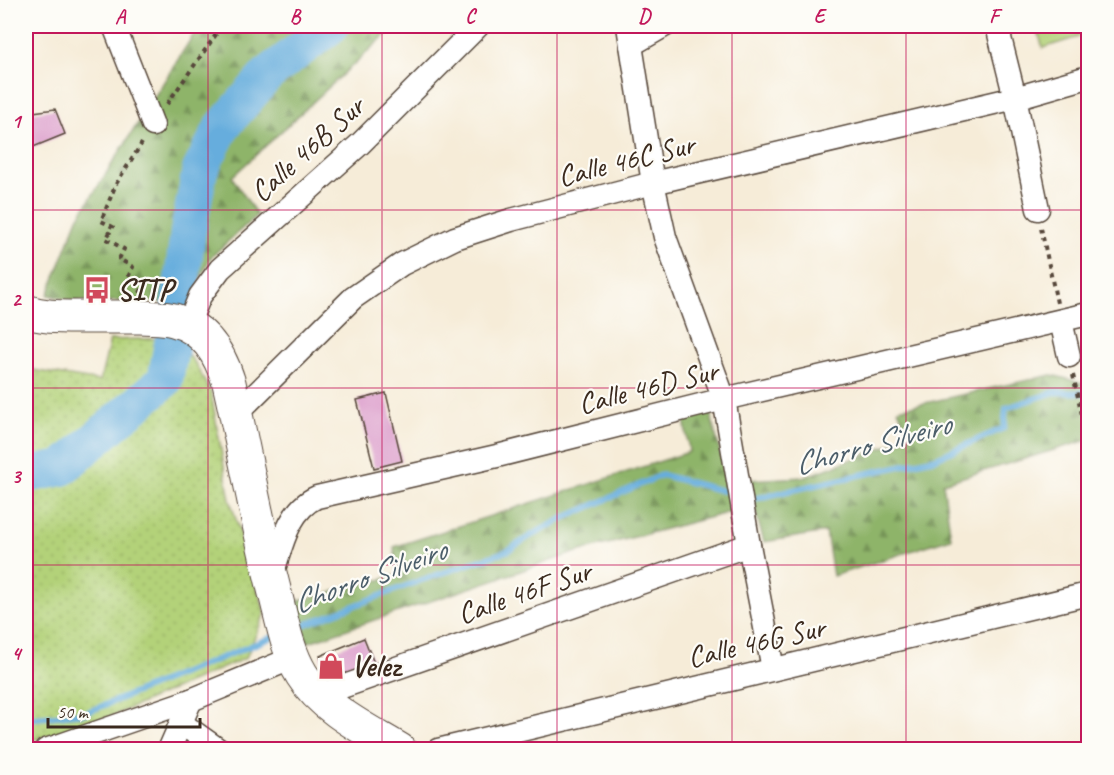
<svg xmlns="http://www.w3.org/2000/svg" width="1114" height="775" font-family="Caveat,sans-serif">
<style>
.green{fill:url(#green-dots);stroke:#777e4c;stroke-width:1.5}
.forest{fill:url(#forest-firs);stroke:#646f44;stroke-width:1.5}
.pitch{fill:#b3d279;stroke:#777e4c;stroke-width:1.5}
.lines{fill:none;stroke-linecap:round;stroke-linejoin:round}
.stream{stroke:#66addd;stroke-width:6}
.river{stroke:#66addd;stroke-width:36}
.building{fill:#db9bcb}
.street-casing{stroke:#57473a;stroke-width:25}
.secondary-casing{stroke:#57473a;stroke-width:35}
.path{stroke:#57473a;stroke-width:4;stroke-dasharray:4.5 4.5;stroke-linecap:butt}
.street{stroke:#fff;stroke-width:22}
.secondary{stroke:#fff;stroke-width:33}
.grid{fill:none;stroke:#c2185b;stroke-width:1.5;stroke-opacity:0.55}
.labels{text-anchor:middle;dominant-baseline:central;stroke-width:4.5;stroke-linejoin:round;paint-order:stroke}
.street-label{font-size:30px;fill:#3b2a1e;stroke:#fdfcf7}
.poi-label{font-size:30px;font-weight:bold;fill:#3b2a1e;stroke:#fdfcf7;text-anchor:start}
.water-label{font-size:32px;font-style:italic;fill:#4c5e6a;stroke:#fdfcf7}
.neatline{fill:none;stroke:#c2185b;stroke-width:2}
.grid-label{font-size:20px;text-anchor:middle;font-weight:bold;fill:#c2185b}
</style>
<defs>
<pattern id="green-dots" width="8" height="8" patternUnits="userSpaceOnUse" patternTransform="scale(1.5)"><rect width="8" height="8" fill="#b3d279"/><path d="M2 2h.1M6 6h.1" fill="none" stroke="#9bb468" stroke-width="1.8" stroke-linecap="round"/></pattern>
<pattern id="forest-firs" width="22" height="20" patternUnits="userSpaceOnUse" patternTransform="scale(1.5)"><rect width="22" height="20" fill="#8eb469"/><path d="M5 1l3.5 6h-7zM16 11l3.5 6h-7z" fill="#759356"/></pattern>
</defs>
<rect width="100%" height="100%" fill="#fdfcf7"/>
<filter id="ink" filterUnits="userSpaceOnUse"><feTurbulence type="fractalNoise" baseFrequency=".0167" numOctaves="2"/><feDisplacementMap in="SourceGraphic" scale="12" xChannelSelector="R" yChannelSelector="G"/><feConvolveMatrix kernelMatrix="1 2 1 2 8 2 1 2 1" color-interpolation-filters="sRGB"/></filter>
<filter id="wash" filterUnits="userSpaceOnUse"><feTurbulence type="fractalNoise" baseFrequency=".008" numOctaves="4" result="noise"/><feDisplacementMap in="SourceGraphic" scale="24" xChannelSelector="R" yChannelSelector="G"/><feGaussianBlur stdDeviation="1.35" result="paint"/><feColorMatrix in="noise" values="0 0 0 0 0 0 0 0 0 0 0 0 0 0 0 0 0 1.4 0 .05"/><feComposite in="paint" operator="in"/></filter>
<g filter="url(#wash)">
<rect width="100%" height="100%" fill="#f6ecd8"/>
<path class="green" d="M 167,338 L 182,346 L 195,363 L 211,393 L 230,500 L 265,613 L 246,658 L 112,716 L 26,742 L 26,369 L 100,381 L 110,340 Z"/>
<g class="forest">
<path d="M 199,26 L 395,26 L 232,177 L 257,215 L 210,258 L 189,302 L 74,301 L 48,295 L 78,218 Z"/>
<path d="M 1051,375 L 1088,384 L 1088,440 L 943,483 L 951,538 L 833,576 L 826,532 L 764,542 L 754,506 L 577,552 L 306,643 L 297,601 L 398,575 L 394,547 L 689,452 L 684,418 L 710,411 L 727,481 L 805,477 L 910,437 L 898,409 Z"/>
</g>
<path class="pitch" d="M 1036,26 L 1088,26 L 1088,34 L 1043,48 Z"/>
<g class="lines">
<g class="stream">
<path d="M 753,499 L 936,458 L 1004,428 L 1006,408 L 1055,392 L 1088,393"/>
<path d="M 293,629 L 419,581 L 507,551 L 532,535 L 564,518 L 662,475 L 723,491"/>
<path d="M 26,719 L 85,713 L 275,636"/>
</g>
<g class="river">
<path d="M 179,302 L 188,232 L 200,170 L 222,127 L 267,75 L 331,26"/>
<path d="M 26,475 L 62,468 L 165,380 L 173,338"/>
</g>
</g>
<g id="blocks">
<g class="building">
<path d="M 55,109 L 65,134 L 26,150 L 26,113 Z"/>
<path d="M 386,393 L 402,461 L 374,468 L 357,400 Z"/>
<path d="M 364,638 L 374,663 L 330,680 L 320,656 Z"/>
</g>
</g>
</g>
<g filter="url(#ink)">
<use href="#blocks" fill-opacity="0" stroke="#57473a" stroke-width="1.5"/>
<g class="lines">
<defs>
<g id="street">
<path d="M 114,26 L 153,125"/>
<path d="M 628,26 L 653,183 L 665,237 L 724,399 L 749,545 L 773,669"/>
<path d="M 997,26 L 1015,98 L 1038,209"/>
<path d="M 631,45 L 664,26"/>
<path d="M 1061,321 L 1069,356"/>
<path d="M 188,325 L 200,296 L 220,269 L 360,144 L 478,26"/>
<path d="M 236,414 L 353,298 L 402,264 L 455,238 L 511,220 L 653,183 L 1015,98 L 1088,77"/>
<path d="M 271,578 C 281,550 287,510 317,497 L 497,456 L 724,399 L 1088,314"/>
<path d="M 319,695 L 749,545"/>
<path d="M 181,723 L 219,750"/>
<path d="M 46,750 L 191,700 L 293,658"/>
<path d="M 169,750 L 191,700"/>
<path d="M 438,750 L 1088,594"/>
</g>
<path id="secondary" d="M 26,311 C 42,317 58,317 76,317 C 98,317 119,317 141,317 C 152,318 163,317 174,320 C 205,328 220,354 229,383 C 245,453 257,524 275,593 C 282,620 287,651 302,675 C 323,709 367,730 400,750"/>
</defs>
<use href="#street" class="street-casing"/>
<use href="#secondary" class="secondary-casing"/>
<g class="path">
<path d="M 167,104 L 222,26"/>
<path d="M 1041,228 L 1057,303"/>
<path d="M 140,293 L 145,283 L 129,275 L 133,267 L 119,259 L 124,249 L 106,239 L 113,227 L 101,221 L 116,184 L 142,143"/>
<path d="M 1073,375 L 1088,442"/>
</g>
<use href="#street" class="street"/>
<use href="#secondary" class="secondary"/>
</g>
</g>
<path class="grid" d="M 208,26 L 208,750M 382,26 L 382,750M 557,26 L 557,750M 732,26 L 732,750M 906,26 L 906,750M 26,210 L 1088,210M 26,388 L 1088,388M 26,565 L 1088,565"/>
<defs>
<symbol id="bus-bare" viewBox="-9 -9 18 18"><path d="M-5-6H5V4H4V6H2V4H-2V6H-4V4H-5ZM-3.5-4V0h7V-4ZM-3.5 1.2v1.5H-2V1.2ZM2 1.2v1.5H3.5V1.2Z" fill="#d1495b" stroke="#fdfcf7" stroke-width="2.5" paint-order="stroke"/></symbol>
<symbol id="shop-bare" viewBox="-9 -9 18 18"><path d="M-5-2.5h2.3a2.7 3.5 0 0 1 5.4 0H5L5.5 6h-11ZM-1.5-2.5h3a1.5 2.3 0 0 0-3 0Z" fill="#d1495b" stroke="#fdfcf7" stroke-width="2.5" paint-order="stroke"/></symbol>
</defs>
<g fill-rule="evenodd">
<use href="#bus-bare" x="78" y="271" width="38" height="38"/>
<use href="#shop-bare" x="312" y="647" width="38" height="38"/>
</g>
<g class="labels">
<g class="street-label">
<text transform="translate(307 149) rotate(-42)">Calle 46B Sur</text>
<text transform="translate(626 160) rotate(-14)">Calle 46C Sur</text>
<text transform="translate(648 387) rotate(-14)">Calle 46D Sur</text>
<text transform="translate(524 592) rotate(-19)">Calle 46F Sur</text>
<text transform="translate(756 642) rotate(-13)">Calle 46G Sur</text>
</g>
<g class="poi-label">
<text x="117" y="290">SITP</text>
<text x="351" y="666">Velez</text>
</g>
<g class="water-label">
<text transform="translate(872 444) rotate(-15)">Chorro Silveiro</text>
<text transform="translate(369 576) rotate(-20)">Chorro Silveiro</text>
</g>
</g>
<rect width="1114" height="775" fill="none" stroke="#fdfcf7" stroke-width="66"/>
<path d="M48 718v9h152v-9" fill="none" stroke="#3b2a1e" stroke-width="3"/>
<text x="57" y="718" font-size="18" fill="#3b2a1e" stroke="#fdfcf7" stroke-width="4.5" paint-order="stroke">50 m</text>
<rect x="33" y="33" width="1048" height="709" class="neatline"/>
<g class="grid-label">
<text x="120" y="23">A</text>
<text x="295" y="23">B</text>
<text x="470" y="23">C</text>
<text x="644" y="23">D</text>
<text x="819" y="23">E</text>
<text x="994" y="23">F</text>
<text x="16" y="128">1</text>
<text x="16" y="306">2</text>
<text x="16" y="483">3</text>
<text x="16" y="660">4</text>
</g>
</svg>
